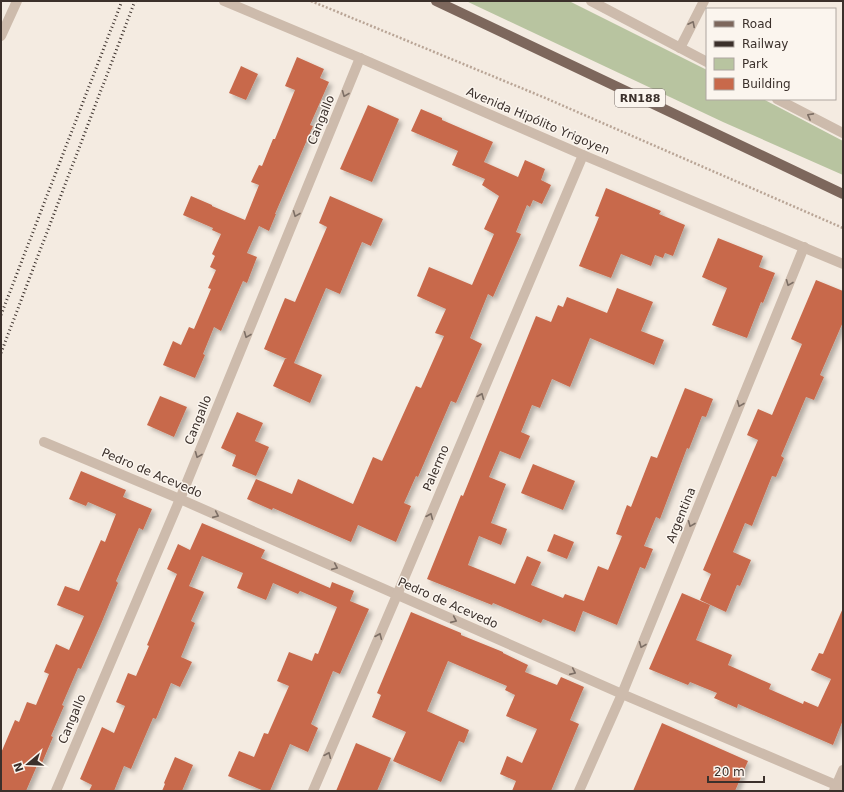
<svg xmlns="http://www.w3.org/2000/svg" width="844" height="792" font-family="'DejaVu Sans',sans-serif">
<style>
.green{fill:#b8c4a0}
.building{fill:#c8694b;filter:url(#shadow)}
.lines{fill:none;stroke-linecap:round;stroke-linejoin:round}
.path{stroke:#b9a596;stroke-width:2.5;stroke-dasharray:2 2;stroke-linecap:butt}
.street{stroke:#cdbbac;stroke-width:10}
.primary{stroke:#7d675c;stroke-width:10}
.rail{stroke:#3b302b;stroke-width:3;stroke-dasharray:1 3;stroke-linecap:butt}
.oneway{stroke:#7d6f65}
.labels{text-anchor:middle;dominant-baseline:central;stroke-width:3;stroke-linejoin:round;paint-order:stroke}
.shield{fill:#fbf5ee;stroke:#756b66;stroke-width:1}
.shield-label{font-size:11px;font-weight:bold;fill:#3b302b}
.street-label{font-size:12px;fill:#3b302b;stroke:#fbf5ee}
</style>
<defs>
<filter id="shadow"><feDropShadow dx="3.5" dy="3.5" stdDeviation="2" flood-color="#0004"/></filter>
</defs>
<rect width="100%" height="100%" fill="#f4ebe1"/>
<path class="green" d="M 466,1 L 569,1 L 707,70 L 707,99 L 763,99 L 843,141 L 843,175 L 723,122 Z"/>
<g class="building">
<path d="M 297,57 L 324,69 L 320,78 L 329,82 L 310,125 L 313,126 L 275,214 L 276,214 L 269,231 L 259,226 L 247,253 L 257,257 L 247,283 L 243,281 L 221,331 L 214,327 L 203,354 L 205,355 L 195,378 L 163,365 L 173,341 L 181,345 L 189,327 L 194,329 L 211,289 L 208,288 L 216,270 L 210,267 L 215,256 L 212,254 L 221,234 L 212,230 L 213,228 L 183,215 L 191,196 L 212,205 L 212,206 L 245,220 L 259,185 L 251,182 L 259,165 L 262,166 L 273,139 L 275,139 L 295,90 L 285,86 Z"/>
<path d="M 241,66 L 258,74 L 246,100 L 229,93 Z"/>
<path d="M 368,105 L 399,119 L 372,182 L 340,169 Z"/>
<path d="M 421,109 L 442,118 L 442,120 L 493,142 L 484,162 L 518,177 L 525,160 L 545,169 L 541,180 L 551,185 L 542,204 L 533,200 L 530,207 L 527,205 L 516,232 L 521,234 L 493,297 L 488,294 L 470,338 L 482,344 L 456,403 L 451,401 L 418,477 L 416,476 L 404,503 L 411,506 L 396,542 L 358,525 L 351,542 L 273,508 L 272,510 L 247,499 L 256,479 L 292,494 L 298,479 L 353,504 L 373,457 L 382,461 L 416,386 L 421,388 L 444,336 L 435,333 L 446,309 L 417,296 L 429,267 L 472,285 L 494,234 L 484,229 L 499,196 L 482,185 L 485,179 L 452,165 L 458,151 L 411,131 Z"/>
<path d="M 606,188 L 661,211 L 659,214 L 685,225 L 673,256 L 665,253 L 663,258 L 655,255 L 651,266 L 621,254 L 611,278 L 579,266 L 599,217 L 595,216 Z"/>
<path d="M 330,196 L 383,219 L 371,246 L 362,242 L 340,294 L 326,288 L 294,363 L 322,375 L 310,403 L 273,386 L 285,359 L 287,359 L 264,349 L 285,298 L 295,302 L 327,227 L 319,223 Z"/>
<path d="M 718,238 L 763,256 L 759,267 L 775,273 L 763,303 L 761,302 L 747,338 L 712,325 L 727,288 L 702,277 Z"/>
<path d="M 816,280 L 843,291 L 843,322 L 820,375 L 824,377 L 814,400 L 806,397 L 781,456 L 784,458 L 776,477 L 772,476 L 752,526 L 745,523 L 733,552 L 751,560 L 740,586 L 737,585 L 726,612 L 700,600 L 711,574 L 703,570 L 758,440 L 747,435 L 758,409 L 772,415 L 802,344 L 791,339 Z"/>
<path d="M 617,288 L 653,302 L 641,331 L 664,340 L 654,365 L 590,338 L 570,387 L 552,379 L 540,408 L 532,405 L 521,432 L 530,436 L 520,459 L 500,451 L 489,477 L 506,484 L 491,523 L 507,529 L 501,545 L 479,536 L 468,565 L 515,584 L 527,556 L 541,562 L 531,585 L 563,598 L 565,594 L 584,601 L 598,566 L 608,570 L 622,536 L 616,534 L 627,505 L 631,507 L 651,456 L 657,458 L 685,388 L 713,399 L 706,417 L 702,416 L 689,449 L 687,448 L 660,519 L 656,517 L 644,546 L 653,549 L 645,569 L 640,567 L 617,625 L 583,611 L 575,632 L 543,619 L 541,623 L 493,603 L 492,605 L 427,579 L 461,495 L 463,496 L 536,316 L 551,322 L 558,305 L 563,307 L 567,297 L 607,313 Z"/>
<path d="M 160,396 L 187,407 L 174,437 L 147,425 Z"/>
<path d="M 237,412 L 263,423 L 255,441 L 269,447 L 256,476 L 232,466 L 236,455 L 221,448 Z"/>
<path d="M 533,464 L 575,481 L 563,510 L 521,493 Z"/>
<path d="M 81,471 L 126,490 L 123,497 L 152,509 L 143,530 L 139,528 L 116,581 L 118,583 L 101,624 L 81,669 L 78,668 L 62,705 L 64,706 L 51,736 L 53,737 L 42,763 L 39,761 L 26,791 L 1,791 L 1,753 L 15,720 L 19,722 L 27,702 L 36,705 L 49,674 L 44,672 L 56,644 L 69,650 L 84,616 L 57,605 L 65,586 L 79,591 L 101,540 L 105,542 L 116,514 L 88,502 L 86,506 L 69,499 Z"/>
<path d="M 202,523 L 265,550 L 261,558 L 330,588 L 332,582 L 354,591 L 350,601 L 369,609 L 340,674 L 333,671 L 321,700 L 311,724 L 318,728 L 308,752 L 290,744 L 270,791 L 264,791 L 228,776 L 239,751 L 254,757 L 264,733 L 268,734 L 289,686 L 277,681 L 289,652 L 312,661 L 315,653 L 318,654 L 337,607 L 300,591 L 298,594 L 273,583 L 266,600 L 237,588 L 243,573 L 202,556 L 189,586 L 204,592 L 191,621 L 195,623 L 181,657 L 192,662 L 180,687 L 171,683 L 156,719 L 153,718 L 131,769 L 124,766 L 114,791 L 89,791 L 92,785 L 80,779 L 102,727 L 114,733 L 125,706 L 116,702 L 128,673 L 136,676 L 149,646 L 147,645 L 177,574 L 167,569 L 178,544 L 190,550 Z"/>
<path d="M 554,534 L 574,542 L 567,559 L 547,551 Z"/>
<path d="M 682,593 L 710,605 L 696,640 L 732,655 L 728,665 L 771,684 L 769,689 L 803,704 L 804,701 L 818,707 L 831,679 L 811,670 L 819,653 L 823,654 L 843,608 L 843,720 L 833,745 L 738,704 L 737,708 L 714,698 L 717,693 L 690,682 L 688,685 L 649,669 Z"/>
<path d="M 411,612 L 461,633 L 461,635 L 503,652 L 503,653 L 528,665 L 525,672 L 557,685 L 561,677 L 584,687 L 570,720 L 579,724 L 551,791 L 512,791 L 516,781 L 500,774 L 507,756 L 522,763 L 537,729 L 506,716 L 515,695 L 505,690 L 507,686 L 448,661 L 427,711 L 469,730 L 464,743 L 459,741 L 441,782 L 393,761 L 406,732 L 372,717 L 381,695 L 377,693 Z"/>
<path d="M 662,723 L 748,761 L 735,791 L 633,791 Z"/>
<path d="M 356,743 L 391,758 L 377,791 L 336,791 Z"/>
<path d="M 175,757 L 193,765 L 182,791 L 162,791 L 165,784 L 164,783 Z"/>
</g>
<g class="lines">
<path class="path" d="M 311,1 L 543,97 L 843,228"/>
<g class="street">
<path d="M 224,1 L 360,58 L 583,155 L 843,264"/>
<path d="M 591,1 L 707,62"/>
<path d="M 1,36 L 17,1"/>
<path d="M 680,48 L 704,1"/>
<path d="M 777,99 L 843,133"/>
<path d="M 44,442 L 180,499 L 622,694 L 843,788"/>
<path d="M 56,791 L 180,499 L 360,58"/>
<path d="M 313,791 L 397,595 L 583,155"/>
<path d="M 579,791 L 622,694 L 804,247"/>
<path d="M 834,791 L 843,770"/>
</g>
<path class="primary" d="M 436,1 L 843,194"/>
<g class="rail">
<path d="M 1,315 L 122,1"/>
<path d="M 1,353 L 135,1"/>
</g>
</g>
<defs><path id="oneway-chevron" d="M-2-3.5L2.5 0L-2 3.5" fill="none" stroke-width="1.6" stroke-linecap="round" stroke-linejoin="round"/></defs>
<g class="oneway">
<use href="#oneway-chevron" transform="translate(692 24) rotate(-63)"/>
<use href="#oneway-chevron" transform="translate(345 94) rotate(112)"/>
<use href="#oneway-chevron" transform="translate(810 116) rotate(-152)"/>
<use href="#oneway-chevron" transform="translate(296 214) rotate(112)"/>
<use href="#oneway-chevron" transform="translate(789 283) rotate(112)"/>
<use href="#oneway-chevron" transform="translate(247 335) rotate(112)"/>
<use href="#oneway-chevron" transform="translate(481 396) rotate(-67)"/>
<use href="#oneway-chevron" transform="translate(740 404) rotate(112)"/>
<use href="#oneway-chevron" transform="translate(198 455) rotate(112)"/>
<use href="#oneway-chevron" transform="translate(216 515) rotate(24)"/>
<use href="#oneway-chevron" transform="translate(430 516) rotate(-67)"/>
<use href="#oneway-chevron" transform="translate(691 524) rotate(112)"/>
<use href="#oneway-chevron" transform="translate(335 567) rotate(24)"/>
<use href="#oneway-chevron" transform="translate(454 620) rotate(24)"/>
<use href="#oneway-chevron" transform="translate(379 636) rotate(-67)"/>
<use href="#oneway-chevron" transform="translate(642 645) rotate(112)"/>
<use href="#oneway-chevron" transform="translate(573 672) rotate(24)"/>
<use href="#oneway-chevron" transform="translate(328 755) rotate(-67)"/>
</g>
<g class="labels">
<rect class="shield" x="615" y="89" width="50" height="18" rx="3"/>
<g class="shield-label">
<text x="640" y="98">RN188</text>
</g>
<g class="street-label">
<text transform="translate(321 120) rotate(-68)">Cangallo</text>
<text transform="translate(538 121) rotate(23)">Avenida Hipólito Yrigoyen</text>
<text transform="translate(198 420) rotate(-68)">Cangallo</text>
<text transform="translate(436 468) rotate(-67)">Palermo</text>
<text transform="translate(152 473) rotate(23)">Pedro de Acevedo</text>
<text transform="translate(681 515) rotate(-68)">Argentina</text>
<text transform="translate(448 603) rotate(24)">Pedro de Acevedo</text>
<text transform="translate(72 719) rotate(-67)">Cangallo</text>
</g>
</g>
<rect width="844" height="792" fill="none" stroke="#3b302b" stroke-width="4"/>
<rect x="706" y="8" width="130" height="92" fill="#fbf5ee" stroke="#aea6a0"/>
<rect x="714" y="21" width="20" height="6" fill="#7d675c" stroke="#aea6a0"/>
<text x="742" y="28" font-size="12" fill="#3b302b">Road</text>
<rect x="714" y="41" width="20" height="6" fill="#3b302b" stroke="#aea6a0"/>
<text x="742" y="48" font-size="12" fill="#3b302b">Railway</text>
<rect x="714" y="58" width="20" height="12" fill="#b8c4a0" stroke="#aea6a0"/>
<text x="742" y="68" font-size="12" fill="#3b302b">Park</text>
<rect x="714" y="78" width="20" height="12" fill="#c8694b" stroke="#aea6a0"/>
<text x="742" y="88" font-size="12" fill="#3b302b">Building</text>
<g transform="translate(28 764) rotate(251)" stroke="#fbf5ee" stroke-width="3" paint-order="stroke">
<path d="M0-3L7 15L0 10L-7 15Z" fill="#3b302b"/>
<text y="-6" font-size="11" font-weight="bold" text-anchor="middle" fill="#3b302b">N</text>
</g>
<path d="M708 776v6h56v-6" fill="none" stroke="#3b302b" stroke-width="2"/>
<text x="714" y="776" font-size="12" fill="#3b302b" stroke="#fbf5ee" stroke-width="3" paint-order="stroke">20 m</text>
</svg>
